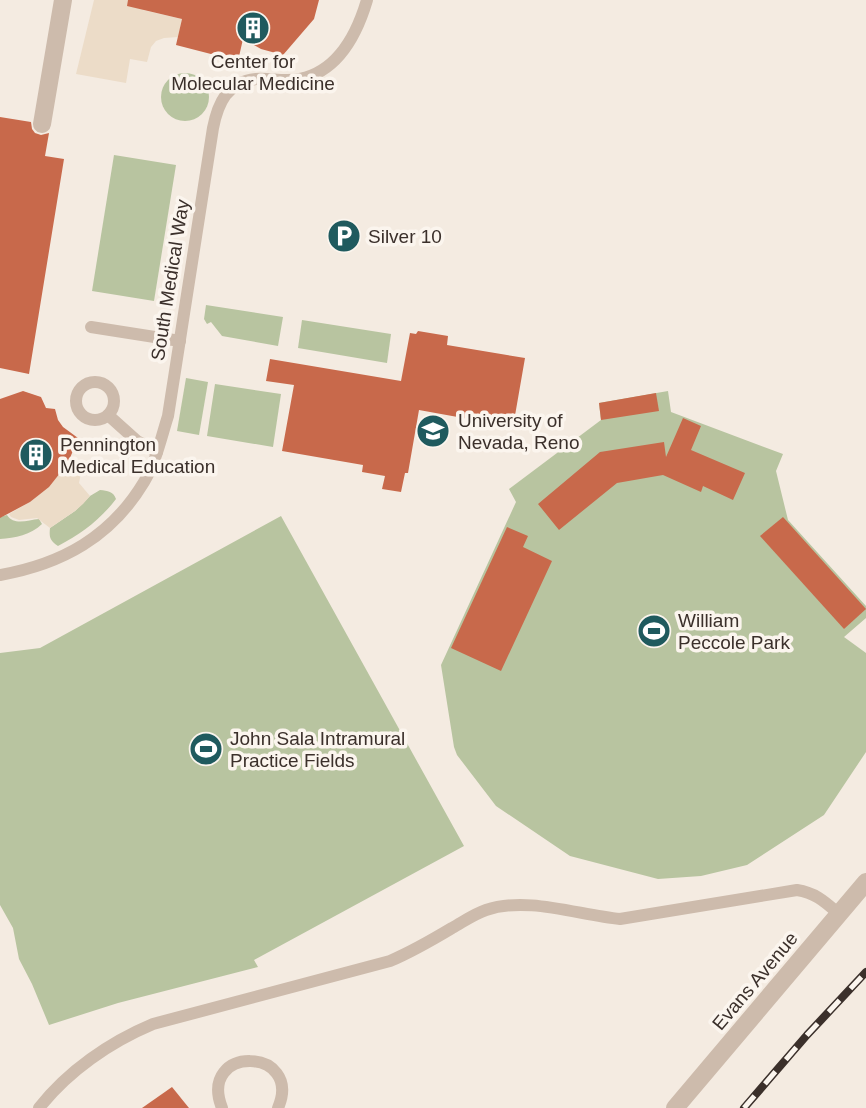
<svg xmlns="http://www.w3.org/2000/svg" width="866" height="1108" font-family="Helvetica,sans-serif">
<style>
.green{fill:#b8c4a0}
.plaza{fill:#ecdcc8}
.building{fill:#c8694b}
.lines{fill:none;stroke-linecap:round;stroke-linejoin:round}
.service{stroke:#cdbbac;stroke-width:12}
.pedestrian{stroke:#cdbbac;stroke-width:18}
.tertiary{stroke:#cdbbac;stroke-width:18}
.rail-casing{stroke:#3b302b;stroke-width:8}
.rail{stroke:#fbf5ee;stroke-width:5;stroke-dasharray:16;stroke-linecap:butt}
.labels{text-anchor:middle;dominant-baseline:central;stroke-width:7;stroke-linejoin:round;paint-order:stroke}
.poi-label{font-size:19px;fill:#3b302b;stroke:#fbf5ee;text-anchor:start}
.street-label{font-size:19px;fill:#3b302b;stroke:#fbf5ee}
</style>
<rect width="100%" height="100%" fill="#f4ebe1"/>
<g class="green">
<circle cx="185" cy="97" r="24"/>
<path d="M 114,155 L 176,165 L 154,301 L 92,291 Z"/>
<path d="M 206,305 L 283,317 L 278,346 L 222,336 L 211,322 L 207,324 L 204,319 Z"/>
<path d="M 302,320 L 391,334 L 387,363 L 298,348 Z"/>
<path d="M 186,378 L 208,382 L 199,435 L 177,431 Z"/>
<path d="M 215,384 L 281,394 L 273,447 L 207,436 Z"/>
<path d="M 668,391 L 671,412 L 783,454 L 776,471 L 788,520 L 866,606 L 866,618 L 844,637 L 866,653 L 866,752 L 824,815 L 747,865 L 701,876 L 658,879 L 570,856 L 496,806 L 457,755 L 454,747 L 441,665 L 516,502 L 509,489 L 601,420 L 599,403 Z"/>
<path d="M 100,490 C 108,491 113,491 116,499 C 100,520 81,534 58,546 C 50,540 49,538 50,528 L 75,511 L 90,496 Z"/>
<path d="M 7,515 C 14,526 28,520 39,519 L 42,524 C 31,535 15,538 0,539 L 0,517 Z"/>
<path d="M 281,516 L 464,846 L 254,960 L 258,967 L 118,1003 L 49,1025 L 32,984 L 19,959 L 13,928 L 0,905 L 0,653 L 40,648 Z"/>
</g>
<g class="plaza">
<path d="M 94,0 L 146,0 L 143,10 L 182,19 L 178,37 L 164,38 L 156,41 L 151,47 L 147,62 L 130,59 L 126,83 L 76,74 Z"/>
<path d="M 68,463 L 81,473 L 79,483 L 90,496 L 83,504 L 75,511 L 50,528 L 37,518 L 19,520 L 11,517 L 9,514 L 30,502 L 48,487 Z"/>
</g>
<g class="building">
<path d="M 128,0 L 319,0 L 314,19 L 283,55 L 261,49 L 243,39 L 238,61 L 176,45 L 182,19 L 127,6 Z"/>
<path d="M 0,117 L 31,122 L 32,129 L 35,133 L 41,135 L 49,133 L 45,156 L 64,159 L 29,374 L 0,368 Z"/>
<path d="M 418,331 L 448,336 L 447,345 L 525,358 L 513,427 L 419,410 L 408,473 L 405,473 L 401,492 L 382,489 L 385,476 L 362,472 L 363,465 L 282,451 L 294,385 L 266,381 L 270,359 L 401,381 L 410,333 L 416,334 Z"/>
<path d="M 23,391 L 41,397 L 46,408 L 55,409 L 58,420 L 63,427 L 78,438 L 68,463 L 49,487 L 30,502 L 0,518 L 0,399 Z"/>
<path d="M 656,393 L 659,411 L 601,420 L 599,403 Z"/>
<path d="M 683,418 L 701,426 L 691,450 L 745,473 L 733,500 L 703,486 L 701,492 L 663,475 L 617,483 L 559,530 L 538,504 L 600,452 L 664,442 L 666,457 Z"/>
<path d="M 783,517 L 866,609 L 844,629 L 760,536 Z"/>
<path d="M 507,527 L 528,536 L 523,547 L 552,561 L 501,671 L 451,648 Z"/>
<path d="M 172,1087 L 189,1108 L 142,1108 Z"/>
</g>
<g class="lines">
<g class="service">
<path d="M 91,327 L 180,341"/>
<circle cx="95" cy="401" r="19"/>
<path d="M 108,415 L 137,441 L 157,452"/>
<path d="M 0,575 C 62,564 111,537 144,482 C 156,462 161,438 168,416 L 213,128 C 218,103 227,82 256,79 C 270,78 285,82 300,79 C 338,71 357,34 367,0"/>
<path d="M 39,1108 C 68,1071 110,1042 153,1024 L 390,961 C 411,952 432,940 452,928 C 463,922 474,914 486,910 C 527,896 578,915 620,919 L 797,890 C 816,893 825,902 839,914"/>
<path d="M 222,1108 C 197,1044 304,1047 278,1108"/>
</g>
<path class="pedestrian" d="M 42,124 L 63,0"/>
<path class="tertiary" d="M 675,1108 L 866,882"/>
<defs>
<path id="rail" d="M 744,1108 L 807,1035 L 866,972"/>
</defs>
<use href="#rail" class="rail-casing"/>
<use href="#rail" class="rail"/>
</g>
<defs>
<symbol id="building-disc" viewBox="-11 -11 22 22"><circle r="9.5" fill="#1f5a5e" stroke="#fbf5ee"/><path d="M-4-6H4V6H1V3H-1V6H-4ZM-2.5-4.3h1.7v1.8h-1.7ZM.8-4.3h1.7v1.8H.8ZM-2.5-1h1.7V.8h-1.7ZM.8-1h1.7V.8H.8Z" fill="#fff"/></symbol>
<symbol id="parking-disc" viewBox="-11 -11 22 22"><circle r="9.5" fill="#1f5a5e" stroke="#fbf5ee"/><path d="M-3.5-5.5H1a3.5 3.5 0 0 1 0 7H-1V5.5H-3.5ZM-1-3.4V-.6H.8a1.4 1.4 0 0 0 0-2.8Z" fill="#fff"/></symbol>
<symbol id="university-disc" viewBox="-11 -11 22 22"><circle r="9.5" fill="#1f5a5e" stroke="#fbf5ee"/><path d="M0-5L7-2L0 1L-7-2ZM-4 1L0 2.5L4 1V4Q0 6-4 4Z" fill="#fff"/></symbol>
<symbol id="stadium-disc" viewBox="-11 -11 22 22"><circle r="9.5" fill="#1f5a5e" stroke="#fbf5ee"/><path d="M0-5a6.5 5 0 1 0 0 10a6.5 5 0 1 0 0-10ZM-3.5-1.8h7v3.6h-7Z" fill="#fff"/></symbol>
</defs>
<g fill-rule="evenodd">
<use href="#building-disc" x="234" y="9" width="38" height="38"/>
<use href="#parking-disc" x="325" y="217" width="38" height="38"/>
<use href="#university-disc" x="414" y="412" width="38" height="38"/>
<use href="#building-disc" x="17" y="436" width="38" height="38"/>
<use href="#stadium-disc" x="635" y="612" width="38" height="38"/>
<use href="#stadium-disc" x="187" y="730" width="38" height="38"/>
</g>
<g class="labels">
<g class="poi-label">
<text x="253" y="61" text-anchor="middle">Center for<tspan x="253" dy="22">Molecular Medicine</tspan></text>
<text x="368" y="236">Silver 10</text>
<text x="458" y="420">University of<tspan x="458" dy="22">Nevada, Reno</tspan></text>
<text x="60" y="444">Pennington<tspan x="60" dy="22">Medical Education</tspan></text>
<text x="678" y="620">William<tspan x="678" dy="22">Peccole Park</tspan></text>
<text x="230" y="738">John Sala Intramural<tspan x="230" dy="22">Practice Fields</tspan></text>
</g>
<g class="street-label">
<text transform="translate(170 280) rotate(-81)">South Medical Way</text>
<text transform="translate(755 981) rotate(-50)">Evans Avenue</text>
</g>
</g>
</svg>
